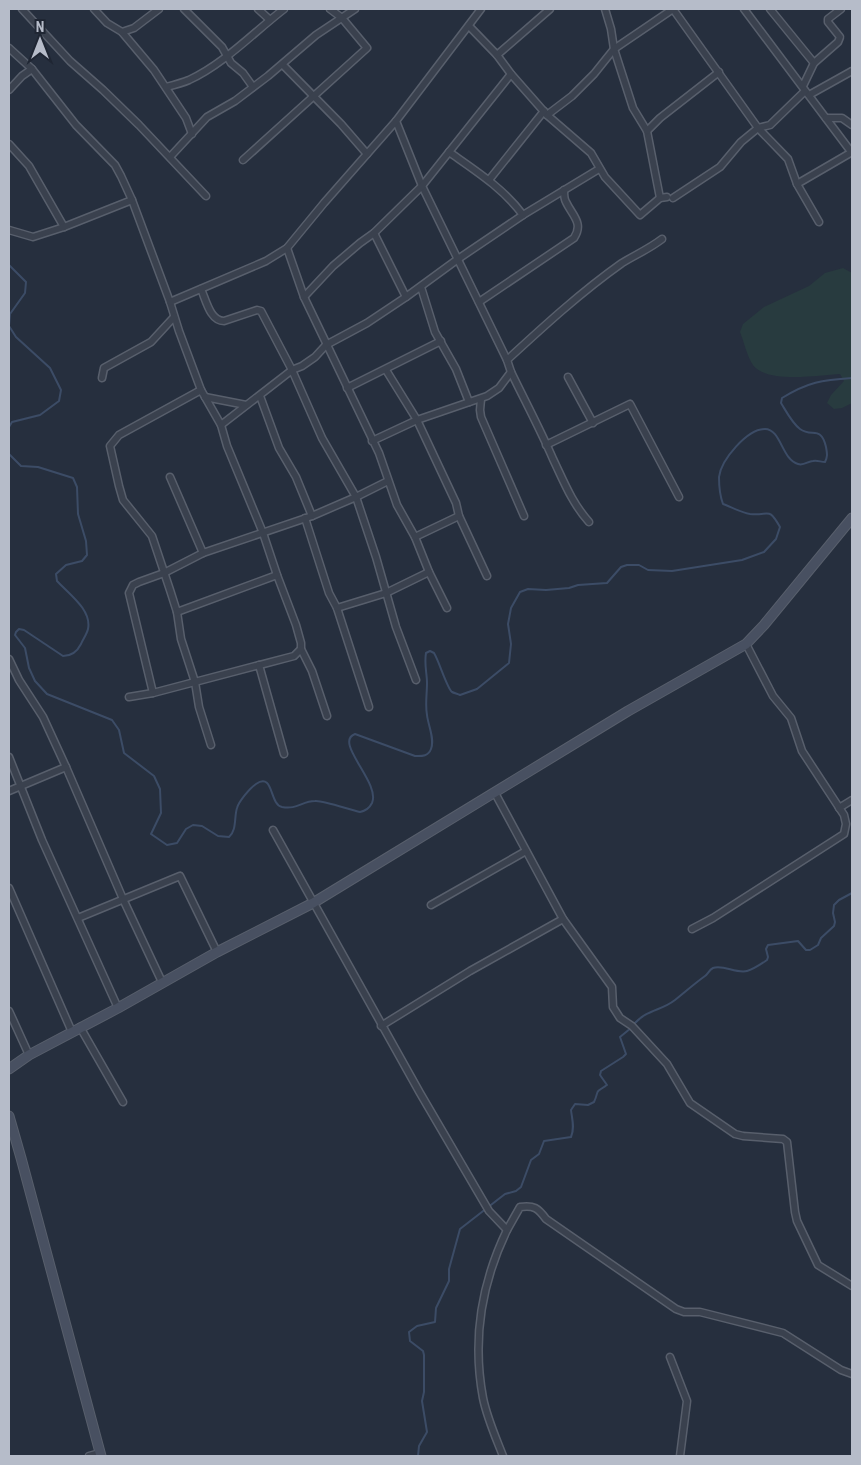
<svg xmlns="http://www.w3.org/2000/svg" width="861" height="1465" font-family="'Roboto Condensed',sans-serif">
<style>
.green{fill:#283b3f}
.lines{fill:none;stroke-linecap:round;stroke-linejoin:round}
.stream{stroke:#3c4c66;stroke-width:2}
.street-casing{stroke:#585f6c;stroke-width:9}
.secondary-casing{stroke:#585f6c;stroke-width:11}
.street{stroke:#3a414e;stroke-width:6}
.secondary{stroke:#485061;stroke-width:9}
</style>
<rect width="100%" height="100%" fill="#262f3e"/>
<path class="green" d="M 843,268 L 852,273 L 852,403 L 842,408 L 834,409 L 827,403 L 831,395 L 844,381 L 840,374 C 819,375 767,384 753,365 C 747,356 744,342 740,332 L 743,324 L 764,307 L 809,286 L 825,273 Z"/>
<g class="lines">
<g class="stream">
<path d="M 9,265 L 26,282 L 25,293 L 10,314 L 9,326 L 16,337 L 50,368 L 61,390 L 59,401 L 40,415 L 12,422 L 9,427"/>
<path d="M 9,454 L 21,466 L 38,467 L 73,478 L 77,487 L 78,514 L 86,541 L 87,555 L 82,561 L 66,565 L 56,574 L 57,581 C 69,594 92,610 88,629 C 87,634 83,639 81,644 C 77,652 72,656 63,656 L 24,630 L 19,629 L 16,632 L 15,635 L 25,648 L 29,668 L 35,681 L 47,694 L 112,720 L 119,730 L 124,753 L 154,776 L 160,789 L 161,813 L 151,834 L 167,845 L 177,843 L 186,829 L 193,825 L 202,826 L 218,836 L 229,837 C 237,830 234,817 237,808 C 239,801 250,788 256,784 C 274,772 269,804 282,807 C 297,810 302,801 315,801 C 323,800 350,810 360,812 C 365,811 369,809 372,803 C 381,783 333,742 355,734 L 415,756 C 421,756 428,757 431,749 C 435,739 428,725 427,715 C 425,705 427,694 427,683 C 427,673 424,664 426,653 L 430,651 L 434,653 C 439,661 447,688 452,692 C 454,693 458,694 460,695 L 477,689 L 509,663 L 511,644 L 508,624 L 511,608 L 520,592 L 528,589 L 546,590 L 569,588 L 578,585 L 607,583 L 621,567 L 627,565 L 639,565 L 648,570 L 672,571 L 742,560 L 764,552 L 776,539 L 780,527 C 768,506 770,516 750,514 C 742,513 731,507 723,504 C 720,496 719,486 719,477 C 721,460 747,429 765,429 C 781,429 782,460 798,464 C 804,466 808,461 813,461 C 817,460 821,462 825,462 C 828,456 827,453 826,447 C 821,425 812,438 800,429 C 792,423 786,411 781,403 L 782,398 C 808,382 822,380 852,378"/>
<path d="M 635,1023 C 648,1009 661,1011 675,1000 C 685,992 694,984 705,976 C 708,974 709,970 713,968 C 723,964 736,974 747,971 C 754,969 761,964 767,960 L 768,957 L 766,949 L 768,945 L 798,941 L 806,950 L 810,950 L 818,945 L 821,938 L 834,926 L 835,922 L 833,913 L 834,905 L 839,900 L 852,893"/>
<path d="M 418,1456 L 419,1446 L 427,1432 L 422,1401 L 424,1392 L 424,1355 L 423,1351 L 410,1341 L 409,1332 L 417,1326 L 435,1322 L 436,1308 L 449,1281 L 449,1269 L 460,1229 L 505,1194 L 516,1191 L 521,1187 L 531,1160 L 539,1154 L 544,1141 L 571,1137 C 575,1128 572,1119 571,1110 L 575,1104 L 588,1105 L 594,1102 C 600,1089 593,1094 607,1085 L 600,1075 L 601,1071 L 623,1057 L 626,1054 L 620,1037 L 631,1028"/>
</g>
<defs>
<g id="street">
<path d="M 22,9 L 70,61 L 103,90 L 139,125 L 206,196"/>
<path d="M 94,9 L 107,23 L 122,32 L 154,70 L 186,118 L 192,134"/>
<path d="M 184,9 L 222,47 L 231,63 L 243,73 L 253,87"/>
<path d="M 258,9 L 270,20"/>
<path d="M 605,9 L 611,29 L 614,49 L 633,108 L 647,131 L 660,198"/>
<path d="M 673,9 L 758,128 L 788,159 L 797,184 L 819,222"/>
<path d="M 744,9 L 852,153"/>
<path d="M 770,9 L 814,63"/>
<path d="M 469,26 L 497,55 L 511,74 L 547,115 L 591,153 L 605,177 L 640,215 L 660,198 L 667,197"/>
<path d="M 122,32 L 134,28 L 159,9"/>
<path d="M 9,48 L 32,69 L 76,125 L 115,165 L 121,176 L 132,200 L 170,302 L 179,331 L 201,390 L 221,425 L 227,446 L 263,533 L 277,575 L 296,625 L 301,643 L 301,649 L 312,671 L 327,716"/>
<path d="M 497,55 L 550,9"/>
<path d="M 283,65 L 341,124 L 367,154"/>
<path d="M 803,86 L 814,63 L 838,42 L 840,37 L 828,22 L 828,19 L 841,9"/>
<path d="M 166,87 C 174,85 182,83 189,80 C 224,64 254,32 284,9"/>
<path d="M 9,90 L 22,76 L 32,69"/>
<path d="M 809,95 L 852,71"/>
<path d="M 547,115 L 572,96 L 594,74 L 614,49 L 673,9"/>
<path d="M 826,118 L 842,118 L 852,125"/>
<path d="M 396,121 L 422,186 L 507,360 L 511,372 C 525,401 540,429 553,459 C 564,482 572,503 589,522"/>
<path d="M 647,131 L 660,118 L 719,72"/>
<path d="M 9,144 L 29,166 L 64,227"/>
<path d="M 449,152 C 476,171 503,188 523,215"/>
<path d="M 170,157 L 207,117 L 235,101 L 268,76 L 316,35 L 355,9"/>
<path d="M 243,160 L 367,48 L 342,18 L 330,9"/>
<path d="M 489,180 L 544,111"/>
<path d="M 797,184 L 852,152"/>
<path d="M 673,198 L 720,167 L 741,142 L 758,128 L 770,125 L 805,91"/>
<path d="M 9,230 L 33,237 L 64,227 L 132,200"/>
<path d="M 374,233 L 406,297"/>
<path d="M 287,248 L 304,297 L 379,453 L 397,505 L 415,537 L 429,572 L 447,608"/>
<path d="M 421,287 L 435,332 L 456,369 L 469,402"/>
<path d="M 201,289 C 206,300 210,321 224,321 L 257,310 L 261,311 L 292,370 L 322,438 L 356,497 L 376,557 L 396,627 L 416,680"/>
<path d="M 304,297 L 333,266 L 360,243 L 374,233 L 422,186 L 511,74"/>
<path d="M 170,302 L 266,261 L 287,248 L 324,203 L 396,121 L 481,9"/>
<path d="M 479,302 L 574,238 C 584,223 572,215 566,202 C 564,199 564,194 564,190"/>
<path d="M 507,360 C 544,326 581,292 622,263 C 635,255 649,249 662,239"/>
<path d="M 386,370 L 417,420 L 456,503 L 459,516 L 487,576"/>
<path d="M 568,377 L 593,423"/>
<path d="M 102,378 L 104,368 L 151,342 L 174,317"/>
<path d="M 347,388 L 441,341"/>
<path d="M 201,390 L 119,435 L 110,446 L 119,486 L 123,500 L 152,536 L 170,590 L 177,612 L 181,639 L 195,682 L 199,707 L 211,745"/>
<path d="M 260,396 L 279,448 L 296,477 L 312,516"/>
<path d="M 205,397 L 246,405"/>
<path d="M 481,399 L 480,410 L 481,417 L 524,516"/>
<path d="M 221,425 L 292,370 L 302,366 L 315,357 L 326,345 L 367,323 L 406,297 L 458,259 L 523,215 L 599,169"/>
<path d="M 372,441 L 417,420 L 487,396 L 499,388 L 511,372"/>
<path d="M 546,445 L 630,404 L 679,497"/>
<path d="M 170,477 L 203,553"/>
<path d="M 305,518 L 329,593 L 337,608 L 369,707"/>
<path d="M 415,537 L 459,516"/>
<path d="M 337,608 L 386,593 L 429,572"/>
<path d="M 177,612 L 277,575"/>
<path d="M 301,649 L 294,656 L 153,693 L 129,593 L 133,585 L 139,582 L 164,573 L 203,553 L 312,516 L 356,497 L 388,481"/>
<path d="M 9,659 L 19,680 L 43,717 L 66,767 L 123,899 L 162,982"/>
<path d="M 259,665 L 284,754"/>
<path d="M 129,697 L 153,693"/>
<path d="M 9,757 L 42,840 L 118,1008"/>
<path d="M 9,791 L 66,767"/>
<path d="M 495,793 L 563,919 L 612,987 L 613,1007 L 620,1018 L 632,1026 L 667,1064 L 690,1103 L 735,1134 L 743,1136 L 783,1139 L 787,1142 L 795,1212 L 797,1221 L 818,1265 L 852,1286"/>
<path d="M 839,808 L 852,800"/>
<path d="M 273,830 L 420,1093 L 489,1211 L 507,1230 L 520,1207 C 534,1205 538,1208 546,1219 L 676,1309 L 684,1312 L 700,1312 L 783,1333 L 841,1370 L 852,1374"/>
<path d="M 9,888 L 72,1032"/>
<path d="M 431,905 L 526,851"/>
<path d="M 78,918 L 180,876 L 217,952"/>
<path d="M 692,929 L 713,918 L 844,834 L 846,824 L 844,815 L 802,751 L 791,718 L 773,696 L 746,644"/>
<path d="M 9,1011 L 29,1055"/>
<path d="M 381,1026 L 470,971 L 563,919"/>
<path d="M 80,1027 L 123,1102"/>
<path d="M 670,1357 L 687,1401 L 680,1456"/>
<path d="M 89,1456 L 100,1453"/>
<path d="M 503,1456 C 496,1438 487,1418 483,1398 C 472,1339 481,1284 507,1230"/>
</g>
<g id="secondary">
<path d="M 9,1069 L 29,1055 L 118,1008 L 217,952 L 313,903 L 628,711 L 746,644 L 764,625 L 852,518"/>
<path d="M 9,1116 L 21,1158 L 101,1456"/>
</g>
</defs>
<use href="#street" class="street-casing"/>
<use href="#secondary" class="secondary-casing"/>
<use href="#street" class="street"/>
<use href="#secondary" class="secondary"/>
</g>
<rect width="861" height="1465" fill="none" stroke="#b6bcc9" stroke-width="20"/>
<g transform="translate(40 40)" stroke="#1f2633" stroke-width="4" paint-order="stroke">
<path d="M0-4L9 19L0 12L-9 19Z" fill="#b6bcc9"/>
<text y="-8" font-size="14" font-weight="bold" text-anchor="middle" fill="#b6bcc9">N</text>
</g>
</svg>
